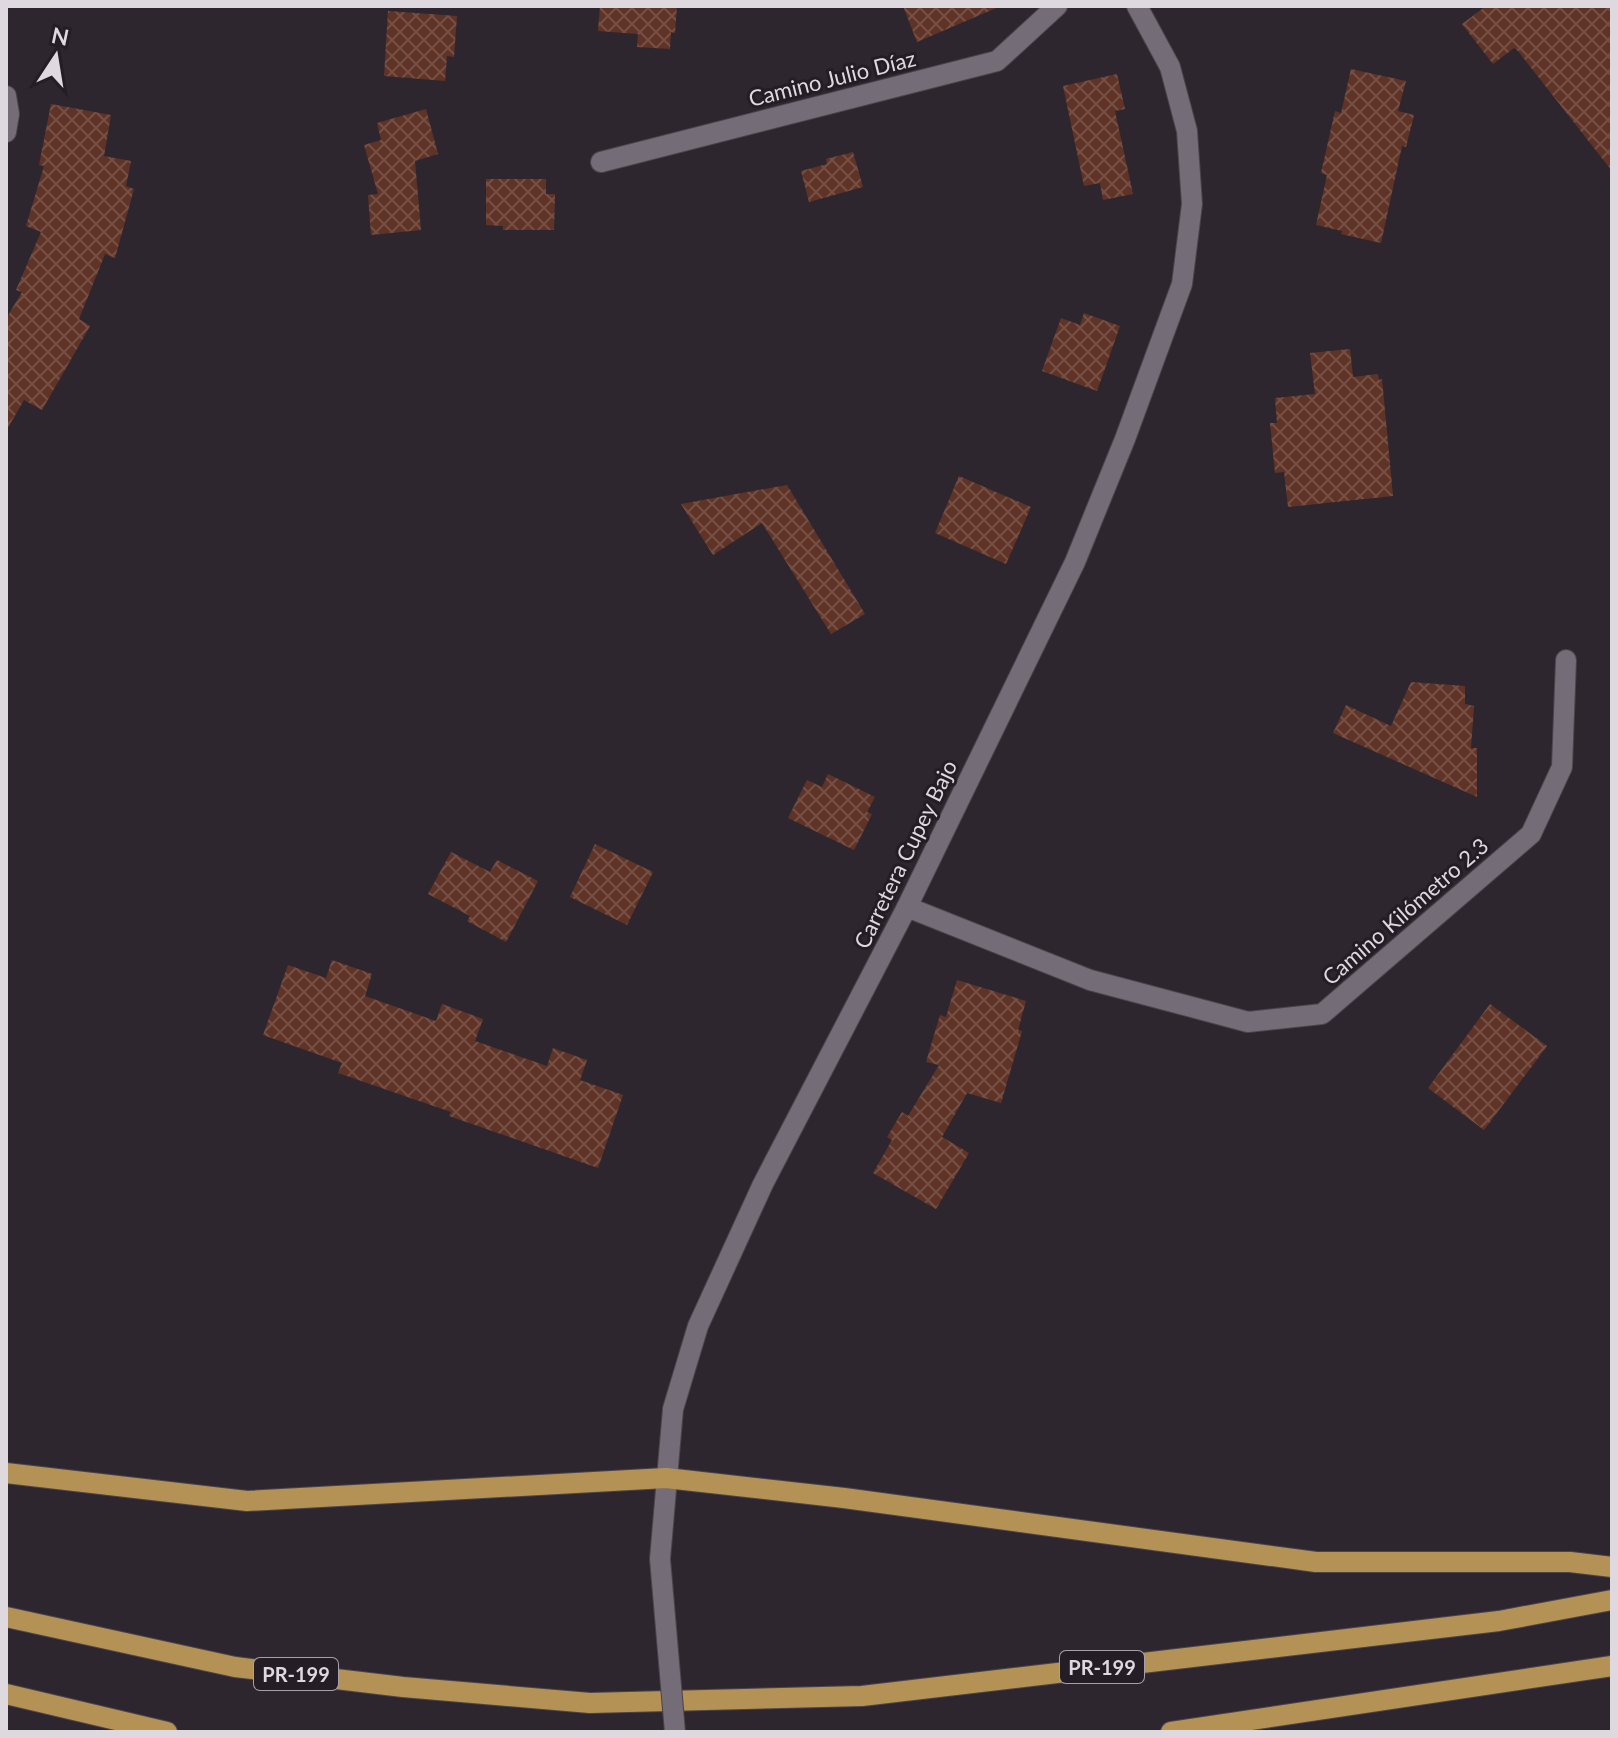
<svg xmlns="http://www.w3.org/2000/svg" width="1618" height="1738" font-family="Lato,sans-serif">
<style>
.building{fill:url(#building-cross-hatch)}
.lines{fill:none;stroke-linecap:round;stroke-linejoin:round}
.street-casing{stroke:#4a444b;stroke-width:22}
.secondary-casing{stroke:#4a444b;stroke-width:22}
.primary-casing{stroke:#4a444b;stroke-width:22}
.street{stroke:#746c76;stroke-width:20}
.secondary{stroke:#746c76;stroke-width:20}
.primary{stroke:#b49155;stroke-width:20}
.secondary-bridge-casing{stroke:#4a444b;stroke-width:22;stroke-linecap:butt}
.secondary-bridge{stroke:#746c76;stroke-width:20}
.labels{text-anchor:middle;dominant-baseline:central;stroke-width:6;stroke-linejoin:round;paint-order:stroke}
.shield{fill:#241d25;stroke:#a6a1a7;stroke-width:2}
.shield-label{font-size:20px;font-weight:bold;fill:#ded9df}
.street-label{font-size:22px;fill:#ded9df;stroke:#241d25}
</style>
<defs>
<pattern id="building-cross-hatch" width="8" height="8" patternUnits="userSpaceOnUse" patternTransform="scale(2)"><rect width="8" height="8" fill="#5f3326"/><path d="M0 0l8 8M0 8l8-8" fill="none" stroke="#765045"/></pattern>
</defs>
<rect width="100%" height="100%" fill="#2e262f"/>
<g class="building">
<path d="M 600,6 L 677,6 L 675,33 L 671,32 L 670,49 L 637,47 L 638,34 L 598,31 Z"/>
<path d="M 903,6 L 1001,6 L 917,42 Z"/>
<path d="M 1486,6 L 1612,6 L 1612,171 L 1518,51 L 1514,48 L 1493,64 L 1462,24 Z"/>
<path d="M 388,11 L 457,16 L 454,57 L 447,56 L 445,81 L 384,76 Z"/>
<path d="M 1351,69 L 1406,81 L 1398,111 L 1414,115 L 1406,147 L 1402,146 L 1381,243 L 1341,234 L 1342,231 L 1316,225 L 1327,175 L 1321,173 L 1335,111 L 1341,113 Z"/>
<path d="M 1117,74 L 1125,109 L 1115,111 L 1133,194 L 1103,200 L 1100,183 L 1084,186 L 1063,86 Z"/>
<path d="M 51,104 L 111,115 L 104,156 L 131,161 L 126,186 L 134,189 L 115,258 L 105,254 L 79,319 L 90,326 L 42,410 L 24,400 L 6,431 L 6,319 L 22,292 L 16,290 L 41,232 L 26,226 L 44,166 L 39,165 Z"/>
<path d="M 426,109 L 438,154 L 415,161 L 421,230 L 371,235 L 368,195 L 378,194 L 364,145 L 381,140 L 377,123 Z"/>
<path d="M 853,152 L 863,187 L 809,202 L 801,171 L 827,164 L 826,159 Z"/>
<path d="M 486,179 L 546,179 L 546,194 L 555,194 L 554,230 L 503,230 L 503,226 L 486,225 Z"/>
<path d="M 1084,313 L 1120,326 L 1097,391 L 1042,371 L 1061,318 L 1080,325 Z"/>
<path d="M 1350,349 L 1353,377 L 1378,374 L 1379,380 L 1382,379 L 1393,496 L 1288,507 L 1284,472 L 1275,473 L 1270,423 L 1277,423 L 1275,398 L 1315,394 L 1310,353 Z"/>
<path d="M 959,476 L 1031,507 L 1006,564 L 935,533 Z"/>
<path d="M 787,485 L 865,614 L 831,634 L 762,523 L 713,555 L 681,504 Z"/>
<path d="M 1411,682 L 1465,686 L 1465,704 L 1474,706 L 1471,748 L 1477,748 L 1477,797 L 1333,733 L 1346,705 L 1391,726 Z"/>
<path d="M 828,774 L 875,797 L 867,812 L 872,814 L 854,850 L 788,818 L 807,780 L 822,787 Z"/>
<path d="M 595,844 L 653,872 L 627,925 L 570,897 Z"/>
<path d="M 451,852 L 490,872 L 497,860 L 538,881 L 506,942 L 467,921 L 470,916 L 428,894 Z"/>
<path d="M 332,960 L 372,974 L 365,996 L 436,1021 L 442,1004 L 483,1019 L 475,1041 L 547,1066 L 553,1048 L 587,1060 L 580,1080 L 623,1095 L 598,1168 L 449,1116 L 451,1112 L 338,1073 L 342,1063 L 263,1035 L 288,965 L 326,978 Z"/>
<path d="M 957,980 L 1026,1001 L 1018,1030 L 1022,1031 L 1001,1103 L 967,1093 L 942,1137 L 969,1153 L 936,1209 L 873,1173 L 892,1140 L 887,1137 L 902,1112 L 908,1116 L 939,1065 L 926,1062 L 940,1015 L 946,1017 Z"/>
<path d="M 1490,1004 L 1547,1046 L 1484,1130 L 1428,1088 Z"/>
</g>
<g class="lines">
<defs>
<g id="street">
<path d="M 6,96 L 9,114 L 6,132"/>
<path d="M 601,162 L 997,61 L 1057,6"/>
<path d="M 907,907 L 1090,980 L 1248,1022 L 1322,1014 L 1531,834 L 1562,767 L 1566,660"/>
</g>
<path id="secondary" d="M 660,1559 L 673,1409 L 698,1326 L 763,1184 L 907,907 L 1075,562 L 1125,439 L 1182,284 L 1192,204 L 1187,131 L 1170,67 L 1137,6"/>
<g id="primary">
<path d="M 6,1473 L 247,1501 L 666,1478 L 844,1498 L 1316,1562 L 1570,1562 L 1612,1567"/>
<path d="M 6,1617 L 235,1667 L 403,1687 L 590,1703 L 862,1696 L 1499,1621 L 1612,1600"/>
<path d="M 6,1694 L 167,1732"/>
<path d="M 1171,1732 L 1612,1666"/>
</g>
</defs>
<use href="#street" class="street-casing"/>
<use href="#secondary" class="secondary-casing"/>
<use href="#primary" class="primary-casing"/>
<use href="#street" class="street"/>
<use href="#secondary" class="secondary"/>
<use href="#primary" class="primary"/>
<defs>
<path id="secondary-bridge" d="M 660,1559 L 675,1732"/>
</defs>
<use href="#secondary-bridge" class="secondary-bridge-casing"/>
<use href="#secondary-bridge" class="secondary-bridge"/>
</g>
<g class="labels">
<g class="shield">
<rect x="1060" y="1651" width="84" height="32" rx="6"/>
<rect x="254" y="1658" width="84" height="32" rx="6"/>
</g>
<g class="shield-label">
<text x="1102" y="1667">PR-199</text>
<text x="296" y="1674">PR-199</text>
</g>
<g class="street-label">
<text transform="translate(832 78) rotate(-14)">Camino Julio Díaz</text>
<text transform="translate(905 854) rotate(-64)">Carretera Cupey Bajo</text>
<text transform="translate(1405 911) rotate(-41)">Camino Kilómetro 2.3</text>
</g>
</g>
<rect width="1618" height="1738" fill="none" stroke="#ded9df" stroke-width="16"/>
<g transform="translate(56 56) rotate(12)" stroke="#241d25" stroke-width="6" paint-order="stroke">
<path d="M0-6L14 30L0 20L-14 30Z" fill="#ded9df"/>
<text y="-12" font-size="22" font-weight="bold" text-anchor="middle" fill="#ded9df">N</text>
</g>
</svg>
